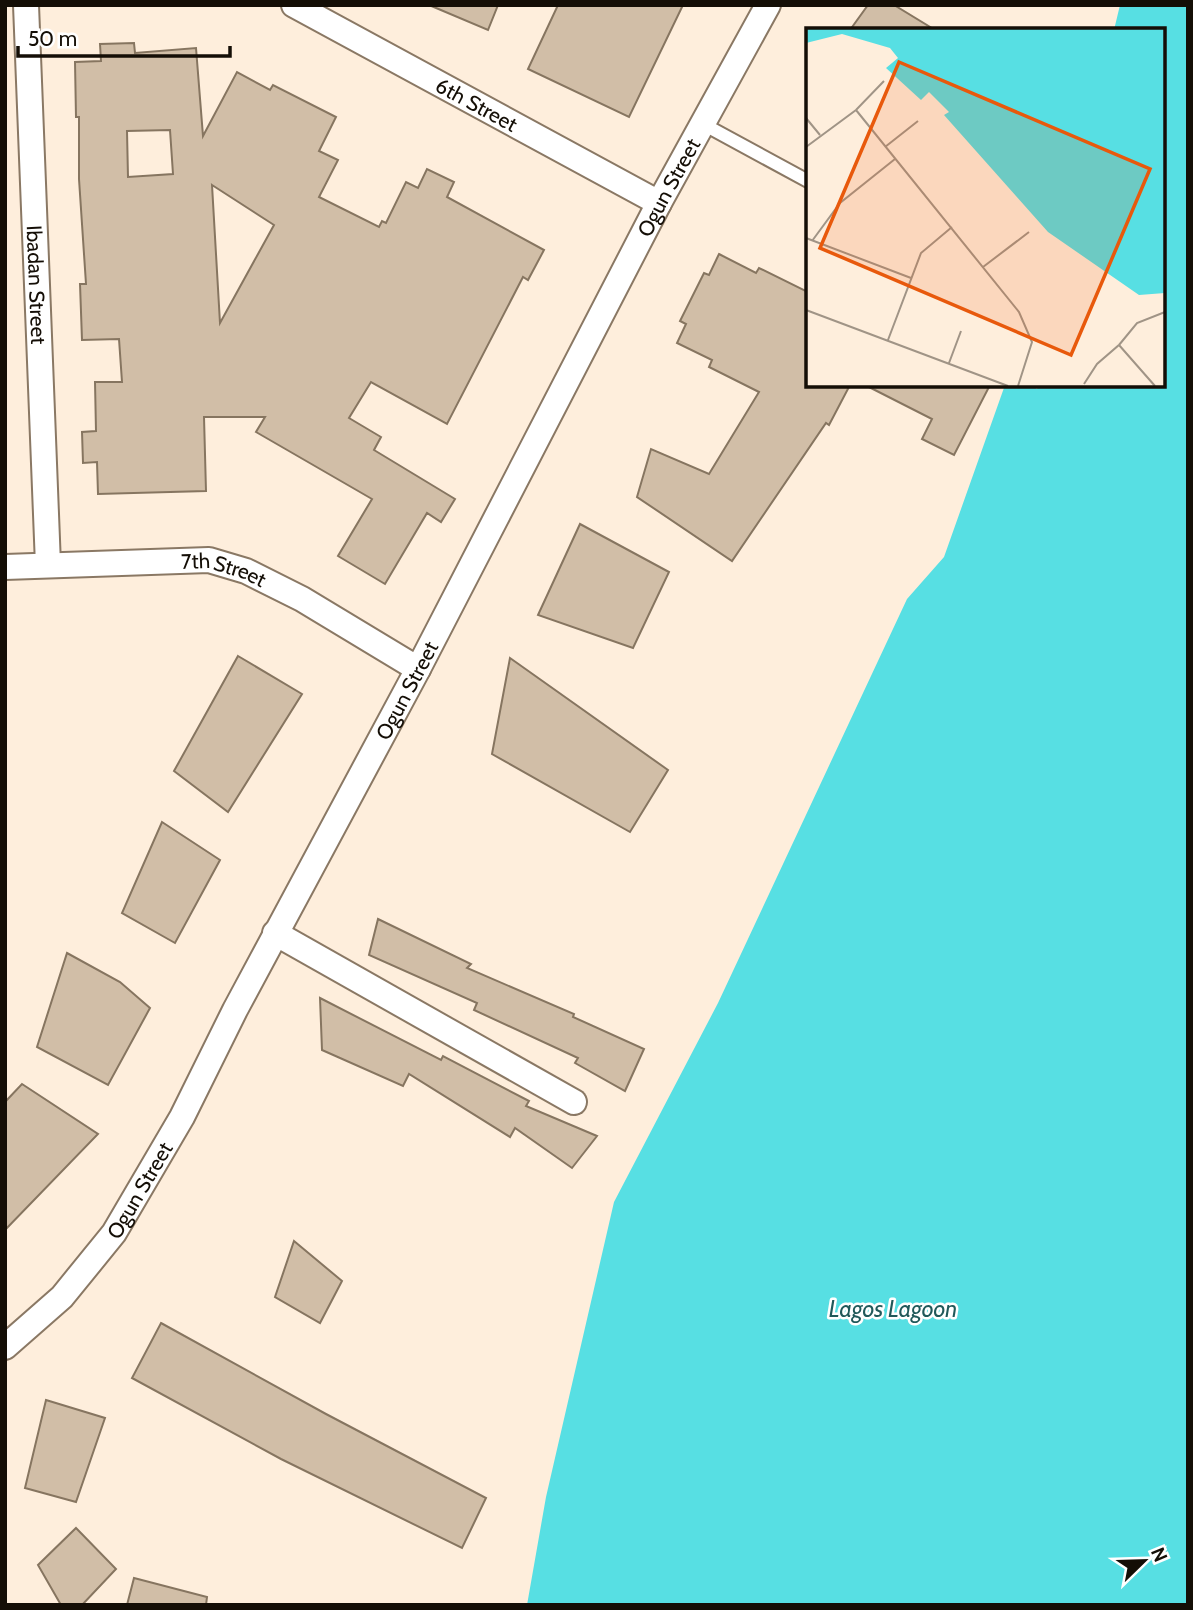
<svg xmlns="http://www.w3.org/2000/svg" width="1193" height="1610" font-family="Cabin,sans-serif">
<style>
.water{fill:#57dfe3}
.building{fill:#d1bea7;stroke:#867560;stroke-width:2;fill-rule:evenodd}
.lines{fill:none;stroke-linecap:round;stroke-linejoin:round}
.service-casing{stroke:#8a7864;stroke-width:16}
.minor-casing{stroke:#8a7864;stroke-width:28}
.service{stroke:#fff;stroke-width:12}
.minor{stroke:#fff;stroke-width:24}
.labels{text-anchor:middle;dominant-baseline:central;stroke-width:5;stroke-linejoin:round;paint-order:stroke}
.street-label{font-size:21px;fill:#140e06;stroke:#fff}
.water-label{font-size:23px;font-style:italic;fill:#20595a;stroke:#fff}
.inset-road{fill:none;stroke:#a09486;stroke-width:2}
.view{fill:#e8590c;fill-opacity:0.15;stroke:#e8590c;stroke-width:3.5}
.inset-edge{fill:none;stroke:#140e06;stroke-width:3.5}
</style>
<rect width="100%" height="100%" fill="#feeedc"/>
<path class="water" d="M 1120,5 L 1188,5 L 1188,1605 L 527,1605 L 546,1497 L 614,1202 L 718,1003 L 907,599 L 944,557 L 1005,385 L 1031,385 L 1037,389 L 1039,385 L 1163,385 L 1163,30 L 1114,30 Z"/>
<g class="building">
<path d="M 429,5 L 498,5 L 488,30 Z"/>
<path d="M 558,5 L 683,5 L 629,117 L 528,69 Z"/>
<path d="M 868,5 L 894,5 L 935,30 L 850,30 Z"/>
<path d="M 134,43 L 135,53 L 196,48 L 203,136 L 237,72 L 270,90 L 273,85 L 336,117 L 319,151 L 338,160 L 319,197 L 379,227 L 382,221 L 386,223 L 406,182 L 418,188 L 427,169 L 454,182 L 447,197 L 544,250 L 528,280 L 523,277 L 447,424 L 371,382 L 349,418 L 381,437 L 374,450 L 455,499 L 441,522 L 427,513 L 385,584 L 338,556 L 372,499 L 256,432 L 265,417 L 204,417 L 206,491 L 98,494 L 97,462 L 83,463 L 82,432 L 96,431 L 95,382 L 122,382 L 119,339 L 82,340 L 80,284 L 86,284 L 79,179 L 79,117 L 76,117 L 75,62 L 101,61 L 100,44 ZM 170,130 L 173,174 L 128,177 L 127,131 ZM 212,185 L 274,225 L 220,323 Z"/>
<path d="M 719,254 L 756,273 L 759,268 L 808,292 L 808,385 L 850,385 L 829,425 L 826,423 L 732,561 L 637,497 L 651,449 L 709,474 L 759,392 L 709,367 L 712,360 L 677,343 L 686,324 L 680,321 L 704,273 L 709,275 Z"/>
<path d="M 865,385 L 990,385 L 954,455 L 922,439 L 932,419 Z"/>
<path d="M 580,524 L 669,572 L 633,648 L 538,615 Z"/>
<path d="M 238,656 L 302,694 L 228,812 L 174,771 Z"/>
<path d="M 510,658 L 668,770 L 630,832 L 492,754 Z"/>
<path d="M 162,822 L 220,860 L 175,943 L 122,913 Z"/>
<path d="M 378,919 L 471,964 L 467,968 L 574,1014 L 573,1017 L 644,1049 L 625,1091 L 575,1063 L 578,1058 L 474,1010 L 477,1003 L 369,955 Z"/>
<path d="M 67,953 L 120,982 L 150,1008 L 108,1085 L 37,1047 Z"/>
<path d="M 320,998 L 441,1060 L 443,1056 L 529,1101 L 526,1106 L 597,1136 L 572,1168 L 515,1128 L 510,1137 L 409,1074 L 403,1086 L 322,1050 Z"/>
<path d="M 22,1084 L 98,1134 L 5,1230 L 5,1102 Z"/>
<path d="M 294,1241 L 342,1281 L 320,1323 L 275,1297 Z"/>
<path d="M 161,1323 L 326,1414 L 486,1498 L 462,1548 L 281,1459 L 132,1378 Z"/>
<path d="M 46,1400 L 105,1418 L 76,1502 L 25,1488 Z"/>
<path d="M 76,1528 L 116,1569 L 82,1605 L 61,1605 L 38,1565 Z"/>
<path d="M 134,1578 L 207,1597 L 206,1605 L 127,1605 Z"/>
</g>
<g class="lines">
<defs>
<path id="service" d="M 703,124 L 808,181"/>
<g id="minor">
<path id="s1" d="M 26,5 L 48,565"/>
<path id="s2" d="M 294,5 L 659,203"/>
<path id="s3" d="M 5,567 L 209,560 L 246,571 L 302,599 L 418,669"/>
<path d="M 275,933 L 574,1102"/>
<path id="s4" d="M 5,1347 L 62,1297 L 114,1233 L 182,1117 L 235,1010 L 418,669 L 659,203 L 768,5"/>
</g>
</defs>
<use href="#service" class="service-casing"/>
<use href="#minor" class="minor-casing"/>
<use href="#service" class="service"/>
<use href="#minor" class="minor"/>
</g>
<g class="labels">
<g class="street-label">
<text stroke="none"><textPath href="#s2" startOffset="208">6th Street</textPath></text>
<text stroke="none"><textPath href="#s4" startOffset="1342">Ogun Street</textPath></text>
<text stroke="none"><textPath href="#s1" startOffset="280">Ibadan Street</textPath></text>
<text stroke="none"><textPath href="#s3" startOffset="220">7th Street</textPath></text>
<text stroke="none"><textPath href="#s4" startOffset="775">Ogun Street</textPath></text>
<text stroke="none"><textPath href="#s4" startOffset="208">Ogun Street</textPath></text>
</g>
<g class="water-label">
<text x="893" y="1309">Lagos Lagoon</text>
</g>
</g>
<g transform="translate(806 28)">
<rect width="359" height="359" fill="#feeedc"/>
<path d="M 0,1 L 359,1 L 359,265 L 333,267 L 242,204 L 138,87 L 143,84 L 123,64 L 115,72 L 80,40 L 92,30 L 84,20 L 36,6 L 0,15 Z" fill="#57dfe3"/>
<path class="inset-road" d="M 50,82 L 213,284 L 226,314 L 212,358M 0,90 L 14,107M 0,119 L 50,82 L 78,53M 79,119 L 112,93M 0,210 L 105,250M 6,213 L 34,175 L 89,131M 177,239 L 223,204M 0,282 L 202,358M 82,312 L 115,225 L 146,199M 313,317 L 331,295 L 359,284M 143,335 L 155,303M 278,356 L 291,336 L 313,317 L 349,358"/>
<path class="view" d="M 93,34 L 344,141 L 265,327 L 14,220 Z"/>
<rect width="359" height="359" class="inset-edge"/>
</g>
<rect width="1193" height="1610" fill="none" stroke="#140e06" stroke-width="14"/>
<g transform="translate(1144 1561) rotate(67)" stroke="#ffffff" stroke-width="5" paint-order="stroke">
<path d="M0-5L12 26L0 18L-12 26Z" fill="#140e06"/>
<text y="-10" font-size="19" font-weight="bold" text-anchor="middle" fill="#140e06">N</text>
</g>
<path d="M18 46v10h212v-10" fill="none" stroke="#140e06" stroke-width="3.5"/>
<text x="28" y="46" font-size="21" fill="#140e06" stroke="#ffffff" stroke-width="5" paint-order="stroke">50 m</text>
</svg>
